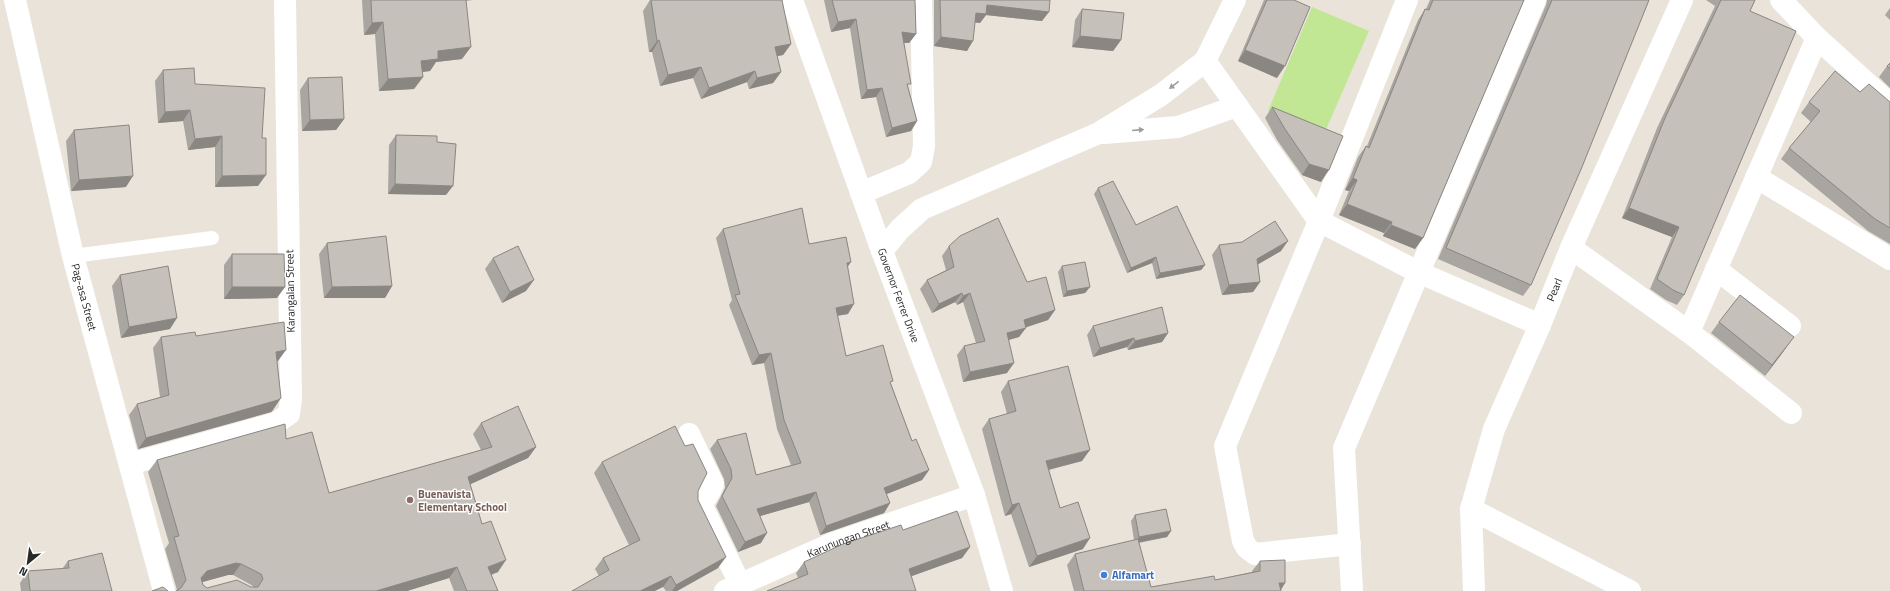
<svg xmlns="http://www.w3.org/2000/svg" width="1890" height="591" font-family="'Titillium Web',sans-serif">
<style>
.pitch{fill:#c1e694}
.lines{fill:none;stroke-linecap:round;stroke-linejoin:round}
.service{stroke:#fff;stroke-width:14}
.minor{stroke:#fff;stroke-width:22}
.secondary{stroke:#fff;stroke-width:22}
.wall{fill:#a9a5a0;fill-rule:evenodd}
.shaded-wall{fill:#8a8682}
.building{fill:#c5c0ba;stroke:#8a8682;fill-rule:evenodd}
.oneway{fill:#9e9e9e}
.education-dot{fill:#8d6e63;stroke:#fff;stroke-width:1.5}
.shop-dot{fill:#3f7fe0;stroke:#fff;stroke-width:1.5}
.labels{text-anchor:middle;dominant-baseline:central;stroke-width:3;stroke-linejoin:round;paint-order:stroke}
.street-label{font-size:11px;fill:#282828;stroke:#fff}
.education-label{font-size:11px;font-weight:bold;fill:#785e54;stroke:#fff;text-anchor:start}
.shop-label{font-size:11px;font-weight:bold;fill:#366cbe;stroke:#fff;text-anchor:start}
</style>
<rect width="100%" height="100%" fill="#eae3da"/>
<path class="pitch" d="M 1312,7 L 1369,31 L 1324,134 L 1268,111 Z"/>
<g class="lines">
<path class="service" d="M 73,256 L 212,238"/>
<g class="minor">
<path id="s1" d="M 15,0 L 73,256 L 164,591"/>
<path d="M 1781,0 L 1817,38 L 1890,104"/>
<path d="M 1205,61 L 1319,221 L 1418,272 L 1540,325"/>
<path d="M 1104,133 L 1178,127 L 1237,106"/>
<path d="M 1756,177 L 1890,259"/>
<path d="M 861,193 L 909,173 L 921,162 L 924,146 L 921,0"/>
<path d="M 1571,248 L 1689,332 L 1791,413"/>
<path d="M 882,251 L 900,229 L 922,209 L 1099,133 L 1161,95 L 1205,61 L 1235,0"/>
<path d="M 1716,269 L 1790,326"/>
<path d="M 1689,332 L 1817,38"/>
<path d="M 689,434 L 713,484 C 711,492 704,498 702,506 L 740,584"/>
<path d="M 130,464 L 276,423 L 289,414 L 291,399 L 285,0"/>
<path d="M 1471,509 L 1630,591"/>
<path d="M 1350,544 L 1255,554 L 1247,548 L 1243,541 L 1225,446 L 1319,221 L 1407,0"/>
<path id="s2" d="M 725,591 L 831,544 L 974,495"/>
<path d="M 1352,591 L 1344,448 L 1535,0"/>
<path id="s3" d="M 1474,591 L 1471,509 L 1494,429 L 1540,325 L 1571,248 L 1682,0"/>
</g>
<path class="secondary" id="s4" d="M 792,0 L 882,251 L 974,495 L 1002,591"/>
</g>
<g class="wall">
<path d="M 362,0 L 473,0 L 466,1 L 462,59 L 436,62 L 430,71 L 422,72 L 423,77 L 414,89 L 379,91 L 375,34 L 364,35 Z"/>
<path d="M 650,0 L 791,44 L 783,55 L 777,56 L 781,72 L 773,83 L 749,89 L 747,82 L 701,99 L 693,78 L 660,86 L 652,52 L 649,52 L 643,11 Z"/>
<path d="M 824,0 L 915,0 L 916,34 L 909,43 L 904,43 L 908,87 L 917,121 L 911,131 L 886,137 L 876,97 L 861,99 L 850,28 L 831,32 Z"/>
<path d="M 934,0 L 1050,0 L 1042,21 L 986,15 L 980,23 L 975,22 L 967,51 L 934,46 Z"/>
<path d="M 1264,0 L 1294,0 L 1277,78 L 1238,61 Z"/>
<path d="M 1430,0 L 1524,0 L 1423,238 L 1415,249 L 1383,236 L 1384,233 L 1339,215 L 1349,191 L 1345,190 L 1358,157 L 1366,146 L 1367,146 L 1418,20 L 1425,9 L 1426,9 Z"/>
<path d="M 1547,0 L 1649,0 L 1531,285 L 1523,296 L 1438,259 L 1546,5 Z"/>
<path d="M 1706,0 L 1755,0 L 1750,11 L 1684,295 L 1677,305 L 1666,300 L 1650,289 L 1672,237 L 1622,218 L 1657,128 L 1715,6 Z"/>
<path d="M 1890,8 L 1890,20 L 1885,15 Z"/>
<path d="M 1082,9 L 1121,40 L 1113,51 L 1072,47 L 1075,20 Z"/>
<path d="M 1890,63 L 1890,88 L 1879,77 L 1887,66 Z"/>
<path d="M 163,70 L 195,84 L 258,186 L 215,187 L 215,147 L 188,150 L 183,121 L 158,123 L 155,81 Z"/>
<path d="M 308,78 L 344,119 L 336,130 L 302,131 L 300,90 Z"/>
<path d="M 1860,92 L 1890,102 L 1890,244 L 1868,231 L 1781,159 L 1789,148 L 1811,122 L 1801,113 L 1809,102 Z"/>
<path d="M 1272,107 L 1321,182 L 1302,175 L 1277,140 L 1265,118 Z"/>
<path d="M 74,130 L 126,187 L 71,191 L 66,141 Z"/>
<path d="M 396,135 L 437,142 L 446,195 L 388,194 L 389,145 Z"/>
<path d="M 1098,188 L 1136,225 L 1205,265 L 1201,270 L 1156,279 L 1152,263 L 1127,273 L 1094,194 Z"/>
<path d="M 723,229 L 809,244 L 848,267 L 848,314 L 837,316 L 846,356 L 891,384 L 912,441 L 929,470 L 922,480 L 886,494 L 890,503 L 884,513 L 820,535 L 809,502 L 760,516 L 761,543 L 738,552 L 716,506 L 725,488 L 724,479 L 710,449 L 717,440 L 756,475 L 791,465 L 777,429 L 764,363 L 752,365 L 729,305 L 732,300 L 716,238 Z"/>
<path d="M 327,243 L 392,286 L 385,298 L 324,298 L 319,254 Z"/>
<path d="M 1219,245 L 1281,251 L 1258,264 L 1260,282 L 1253,292 L 1222,295 L 1212,255 Z"/>
<path d="M 949,246 L 1027,282 L 1055,310 L 1048,320 L 1026,327 L 1019,337 L 1009,340 L 1007,373 L 963,382 L 957,355 L 964,346 L 976,343 L 963,302 L 957,305 L 955,302 L 932,313 L 920,289 L 927,280 L 946,270 L 942,256 Z"/>
<path d="M 232,254 L 277,298 L 224,299 L 224,265 Z"/>
<path d="M 493,258 L 526,291 L 502,303 L 485,269 Z"/>
<path d="M 1062,266 L 1090,287 L 1085,293 L 1063,297 L 1058,272 Z"/>
<path d="M 120,275 L 170,329 L 121,338 L 112,286 Z"/>
<path d="M 1719,322 L 1786,348 L 1765,376 L 1711,333 Z"/>
<path d="M 1093,326 L 1168,333 L 1162,342 L 1128,350 L 1127,347 L 1093,357 L 1087,335 Z"/>
<path d="M 196,336 L 278,361 L 277,361 L 273,410 L 271,412 L 138,449 L 129,415 L 137,404 L 160,397 L 153,348 L 161,337 Z"/>
<path d="M 1008,381 L 1082,461 L 1049,470 L 1060,508 L 1083,549 L 1029,567 L 1011,514 L 1005,516 L 982,429 L 989,419 L 1007,414 L 1001,392 Z"/>
<path d="M 481,423 L 536,447 L 528,458 L 470,484 L 482,524 L 498,572 L 491,575 L 498,591 L 454,591 L 449,578 L 407,591 L 176,591 L 177,590 L 165,549 L 169,543 L 148,472 L 157,460 L 286,439 L 329,493 L 481,450 L 473,434 ZM 228,575 L 233,575 L 253,586 L 253,587 L 207,588 L 203,585 L 202,582 Z"/>
<path d="M 602,462 L 698,491 L 698,500 L 718,568 L 677,591 L 666,591 L 663,587 L 599,576 L 595,569 L 603,558 L 629,545 L 594,473 Z"/>
<path d="M 1135,515 L 1171,531 L 1167,537 L 1139,543 L 1151,587 L 1215,580 L 1252,572 L 1252,571 L 1260,561 L 1285,583 L 1281,590 L 1281,591 L 1074,591 L 1067,565 L 1075,554 L 1134,540 L 1131,521 Z"/>
<path d="M 903,530 L 970,547 L 962,558 L 911,576 L 798,578 L 796,573 L 804,562 Z"/>
<path d="M 68,561 L 112,591 L 21,591 L 20,583 L 28,571 L 62,569 Z"/>
</g>
<g class="shaded-wall">
<path d="M 987,5 L 1049,12 L 1042,21 L 986,15 L 980,23 L 970,22 L 976,13 Z"/>
<path d="M 856,19 L 850,28 L 831,32 L 838,22 Z"/>
<path d="M 383,22 L 375,34 L 364,35 L 372,23 Z"/>
<path d="M 902,32 L 916,34 L 909,43 L 896,42 Z"/>
<path d="M 1080,36 L 1121,40 L 1113,51 L 1072,47 Z"/>
<path d="M 941,37 L 973,41 L 967,51 L 934,46 Z"/>
<path d="M 659,40 L 652,52 L 649,52 L 657,41 Z"/>
<path d="M 791,44 L 783,55 L 767,58 L 775,47 Z"/>
<path d="M 471,47 L 462,59 L 436,62 L 430,71 L 413,73 L 421,61 L 438,51 Z"/>
<path d="M 1245,50 L 1285,66 L 1277,78 L 1238,61 Z"/>
<path d="M 701,67 L 693,78 L 660,86 L 668,75 Z"/>
<path d="M 755,71 L 747,82 L 701,99 L 709,88 Z"/>
<path d="M 781,72 L 773,83 L 749,89 L 757,78 Z"/>
<path d="M 423,77 L 414,89 L 379,91 L 388,79 Z"/>
<path d="M 882,88 L 876,97 L 861,99 L 867,90 Z"/>
<path d="M 190,110 L 183,121 L 158,123 L 165,112 Z"/>
<path d="M 344,119 L 336,130 L 302,131 L 310,120 Z"/>
<path d="M 917,121 L 911,131 L 886,137 L 892,128 Z"/>
<path d="M 222,136 L 215,147 L 188,150 L 195,139 Z"/>
<path d="M 1309,164 L 1329,170 L 1321,182 L 1302,175 Z"/>
<path d="M 266,175 L 258,186 L 215,187 L 222,176 Z"/>
<path d="M 133,176 L 126,187 L 71,191 L 79,180 Z"/>
<path d="M 1353,178 L 1357,180 L 1349,191 L 1345,190 Z"/>
<path d="M 395,184 L 453,186 L 446,195 L 388,194 Z"/>
<path d="M 1347,204 L 1392,222 L 1384,233 L 1339,215 Z"/>
<path d="M 1629,208 L 1679,227 L 1672,237 L 1622,218 Z"/>
<path d="M 1391,225 L 1423,238 L 1415,249 L 1383,236 Z"/>
<path d="M 1288,241 L 1281,251 L 1250,269 L 1257,259 Z"/>
<path d="M 1156,257 L 1152,263 L 1127,273 L 1131,268 Z"/>
<path d="M 851,262 L 844,272 L 847,263 Z"/>
<path d="M 1205,265 L 1201,270 L 1156,279 L 1160,273 Z"/>
<path d="M 534,280 L 526,291 L 502,303 L 510,292 Z"/>
<path d="M 1260,282 L 1253,292 L 1222,295 L 1229,285 Z"/>
<path d="M 392,286 L 385,298 L 324,298 L 332,287 Z"/>
<path d="M 232,287 L 285,287 L 277,298 L 224,299 Z"/>
<path d="M 1090,287 L 1085,293 L 1063,297 L 1067,291 Z"/>
<path d="M 962,293 L 955,302 L 932,313 L 939,304 Z"/>
<path d="M 970,293 L 963,302 L 957,305 L 963,296 Z"/>
<path d="M 854,304 L 848,314 L 829,317 L 836,308 Z"/>
<path d="M 1055,310 L 1048,320 L 1018,330 L 1024,320 Z"/>
<path d="M 177,318 L 170,329 L 121,338 L 129,327 Z"/>
<path d="M 1026,328 L 1019,337 L 1001,342 L 1007,333 Z"/>
<path d="M 1168,333 L 1162,342 L 1128,350 L 1135,341 Z"/>
<path d="M 1794,337 L 1786,348 L 1765,376 L 1772,365 Z"/>
<path d="M 1134,338 L 1127,347 L 1093,357 L 1100,348 Z"/>
<path d="M 286,350 L 278,361 L 268,363 L 276,352 Z"/>
<path d="M 771,353 L 764,363 L 752,365 L 759,355 Z"/>
<path d="M 1014,363 L 1007,373 L 963,382 L 970,372 Z"/>
<path d="M 281,398 L 273,410 L 271,412 L 138,449 L 146,438 Z"/>
<path d="M 536,447 L 528,458 L 460,489 L 468,477 Z"/>
<path d="M 1090,450 L 1082,461 L 1039,472 L 1046,461 Z"/>
<path d="M 929,470 L 922,480 L 877,498 L 884,488 Z"/>
<path d="M 816,492 L 809,502 L 750,519 L 757,509 Z"/>
<path d="M 890,503 L 884,513 L 820,535 L 826,526 Z"/>
<path d="M 1019,503 L 1011,514 L 1005,516 L 1012,505 Z"/>
<path d="M 1171,531 L 1167,537 L 1135,543 L 1139,537 Z"/>
<path d="M 767,533 L 761,543 L 738,552 L 745,542 Z"/>
<path d="M 1090,538 L 1083,549 L 1029,567 L 1037,556 Z"/>
<path d="M 970,547 L 962,558 L 901,580 L 909,569 Z"/>
<path d="M 726,557 L 718,568 L 677,591 L 672,591 L 676,585 Z"/>
<path d="M 506,560 L 498,572 L 480,579 L 488,567 Z"/>
<path d="M 236,563 L 241,564 L 233,575 L 228,575 L 199,583 L 201,578 L 207,571 Z"/>
<path d="M 457,567 L 449,578 L 407,591 L 376,591 Z"/>
<path d="M 671,576 L 663,587 L 655,591 L 640,591 Z"/>
<path d="M 1279,583 L 1285,583 L 1280,591 Z"/>
</g>
<g class="building">
<path d="M 371,0 L 466,0 L 471,47 L 438,51 L 438,59 L 421,61 L 423,77 L 388,79 L 383,22 L 372,23 Z"/>
<path d="M 651,0 L 782,0 L 791,44 L 775,47 L 781,72 L 757,78 L 755,71 L 709,88 L 701,67 L 668,75 L 659,40 L 657,41 Z"/>
<path d="M 832,0 L 915,0 L 916,34 L 902,32 L 911,84 L 907,84 L 917,121 L 892,128 L 882,88 L 867,90 L 856,19 L 838,22 Z"/>
<path d="M 940,0 L 1050,0 L 1049,12 L 987,5 L 986,14 L 976,13 L 973,41 L 941,37 Z"/>
<path d="M 1267,0 L 1294,0 L 1310,7 L 1285,66 L 1245,50 Z"/>
<path d="M 1433,0 L 1524,0 L 1423,238 L 1391,225 L 1392,222 L 1347,204 L 1357,180 L 1353,178 L 1366,146 L 1369,148 L 1425,9 L 1429,10 Z"/>
<path d="M 1552,0 L 1649,0 L 1582,167 L 1531,285 L 1446,248 Z"/>
<path d="M 1721,0 L 1755,0 L 1750,11 L 1796,31 L 1684,295 L 1673,290 L 1657,279 L 1679,227 L 1629,208 L 1665,118 Z"/>
<path d="M 1082,9 L 1124,13 L 1121,40 L 1080,36 Z"/>
<path d="M 1890,63 L 1890,69 L 1887,66 Z"/>
<path d="M 194,68 L 195,84 L 265,88 L 262,138 L 266,138 L 266,175 L 222,176 L 222,136 L 195,139 L 190,110 L 165,112 L 163,70 Z"/>
<path d="M 1835,71 L 1860,92 L 1869,84 L 1890,102 L 1890,228 L 1875,219 L 1789,148 L 1820,111 L 1809,102 Z"/>
<path d="M 342,77 L 344,119 L 310,120 L 308,78 Z"/>
<path d="M 1272,107 L 1343,136 L 1329,170 L 1309,164 L 1285,129 Z"/>
<path d="M 129,125 L 133,176 L 79,180 L 74,130 Z"/>
<path d="M 396,135 L 437,136 L 437,142 L 456,144 L 453,186 L 395,184 Z"/>
<path d="M 1113,181 L 1136,225 L 1177,206 L 1205,265 L 1160,273 L 1156,257 L 1131,268 L 1098,188 Z"/>
<path d="M 802,208 L 809,244 L 846,237 L 851,262 L 847,263 L 854,304 L 836,308 L 846,356 L 883,345 L 893,381 L 890,382 L 912,441 L 916,439 L 929,470 L 884,488 L 890,503 L 826,526 L 816,492 L 757,509 L 767,533 L 745,542 L 722,496 L 732,478 L 731,469 L 717,440 L 746,433 L 756,475 L 801,463 L 784,420 L 771,353 L 759,355 L 735,295 L 740,294 L 723,229 Z"/>
<path d="M 998,218 L 1027,282 L 1046,277 L 1055,310 L 1024,320 L 1026,328 L 1007,333 L 1014,363 L 970,372 L 964,346 L 985,341 L 970,293 L 963,296 L 962,293 L 939,304 L 927,280 L 954,267 L 949,246 L 960,236 Z"/>
<path d="M 1275,221 L 1288,241 L 1257,259 L 1260,282 L 1229,285 L 1219,245 L 1242,242 Z"/>
<path d="M 386,236 L 392,286 L 332,287 L 327,243 Z"/>
<path d="M 518,246 L 534,280 L 510,292 L 493,258 Z"/>
<path d="M 232,254 L 284,254 L 285,287 L 232,287 Z"/>
<path d="M 1085,262 L 1090,287 L 1067,291 L 1062,266 Z"/>
<path d="M 168,266 L 177,318 L 129,327 L 120,275 Z"/>
<path d="M 1740,295 L 1794,337 L 1772,365 L 1719,322 Z"/>
<path d="M 1162,307 L 1168,333 L 1135,341 L 1134,338 L 1100,348 L 1093,326 Z"/>
<path d="M 284,322 L 286,350 L 276,352 L 281,398 L 278,400 L 146,438 L 137,404 L 169,395 L 161,337 L 195,332 L 196,336 Z"/>
<path d="M 1068,366 L 1090,450 L 1046,461 L 1060,508 L 1078,502 L 1090,538 L 1037,556 L 1019,503 L 1012,505 L 989,419 L 1016,411 L 1008,381 Z"/>
<path d="M 518,406 L 536,447 L 468,477 L 482,524 L 491,521 L 506,560 L 488,567 L 498,591 L 467,591 L 457,567 L 376,591 L 176,591 L 181,588 L 186,580 L 174,537 L 179,536 L 157,460 L 285,424 L 286,439 L 312,432 L 329,493 L 492,447 L 481,423 ZM 236,563 L 241,564 L 261,574 L 263,579 L 258,587 L 251,587 L 237,580 L 207,588 L 203,585 L 201,578 L 207,571 Z"/>
<path d="M 675,426 L 685,446 L 693,444 L 707,473 L 698,491 L 698,500 L 726,557 L 676,585 L 671,576 L 640,591 L 572,591 L 609,570 L 603,558 L 640,540 L 602,462 Z"/>
<path d="M 1166,509 L 1171,531 L 1139,537 L 1135,515 Z"/>
<path d="M 957,511 L 970,547 L 909,569 L 916,591 L 767,591 L 808,574 L 804,562 L 843,544 L 901,525 L 903,530 Z"/>
<path d="M 1138,539 L 1151,587 L 1214,576 L 1215,580 L 1260,571 L 1260,561 L 1285,560 L 1285,583 L 1279,583 L 1281,591 L 1084,591 L 1075,554 Z"/>
<path d="M 102,553 L 112,591 L 30,591 L 28,571 L 69,568 L 68,561 Z"/>
<path d="M 163,587 L 168,591 L 152,591 Z"/>
</g>
<defs><path id="oneway-solid" d="M-6-.8H1V-3.2L6.5 0L1 3.2V.8H-6Z"/></defs>
<g class="oneway">
<use href="#oneway-solid" transform="translate(1174 85) rotate(142)"/>
<use href="#oneway-solid" transform="translate(1138 130) rotate(-5)"/>
</g>
<circle class="education-dot" cx="410" cy="500" r="4"/>
<circle class="shop-dot" cx="1104" cy="575" r="4"/>
<g class="labels">
<g class="street-label">
<text stroke="none"><textPath href="#s3" startOffset="317">Pearl</textPath></text>
<text transform="translate(290 291) rotate(-91)">Karangalan Street</text>
<text stroke="none"><textPath href="#s4" startOffset="314">Governor Ferrer Drive</textPath></text>
<text stroke="none"><textPath href="#s1" startOffset="305">Pag-asa Street</textPath></text>
<text stroke="none"><textPath href="#s2" startOffset="134">Karunungan Street</textPath></text>
</g>
<g class="education-label">
<text x="418" y="494">Buenavista<tspan x="418" dy="13">Elementary School</tspan></text>
</g>
<g class="shop-label">
<text x="1112" y="575">Alfamart</text>
</g>
</g>
<g transform="translate(28 563) rotate(209)" stroke="#ffffff" stroke-width="3" paint-order="stroke">
<path d="M0-3L7 15L0 10L-7 15Z" fill="#282828"/>
<text y="-6" font-size="11" font-weight="bold" text-anchor="middle" fill="#282828">N</text>
</g>
</svg>
